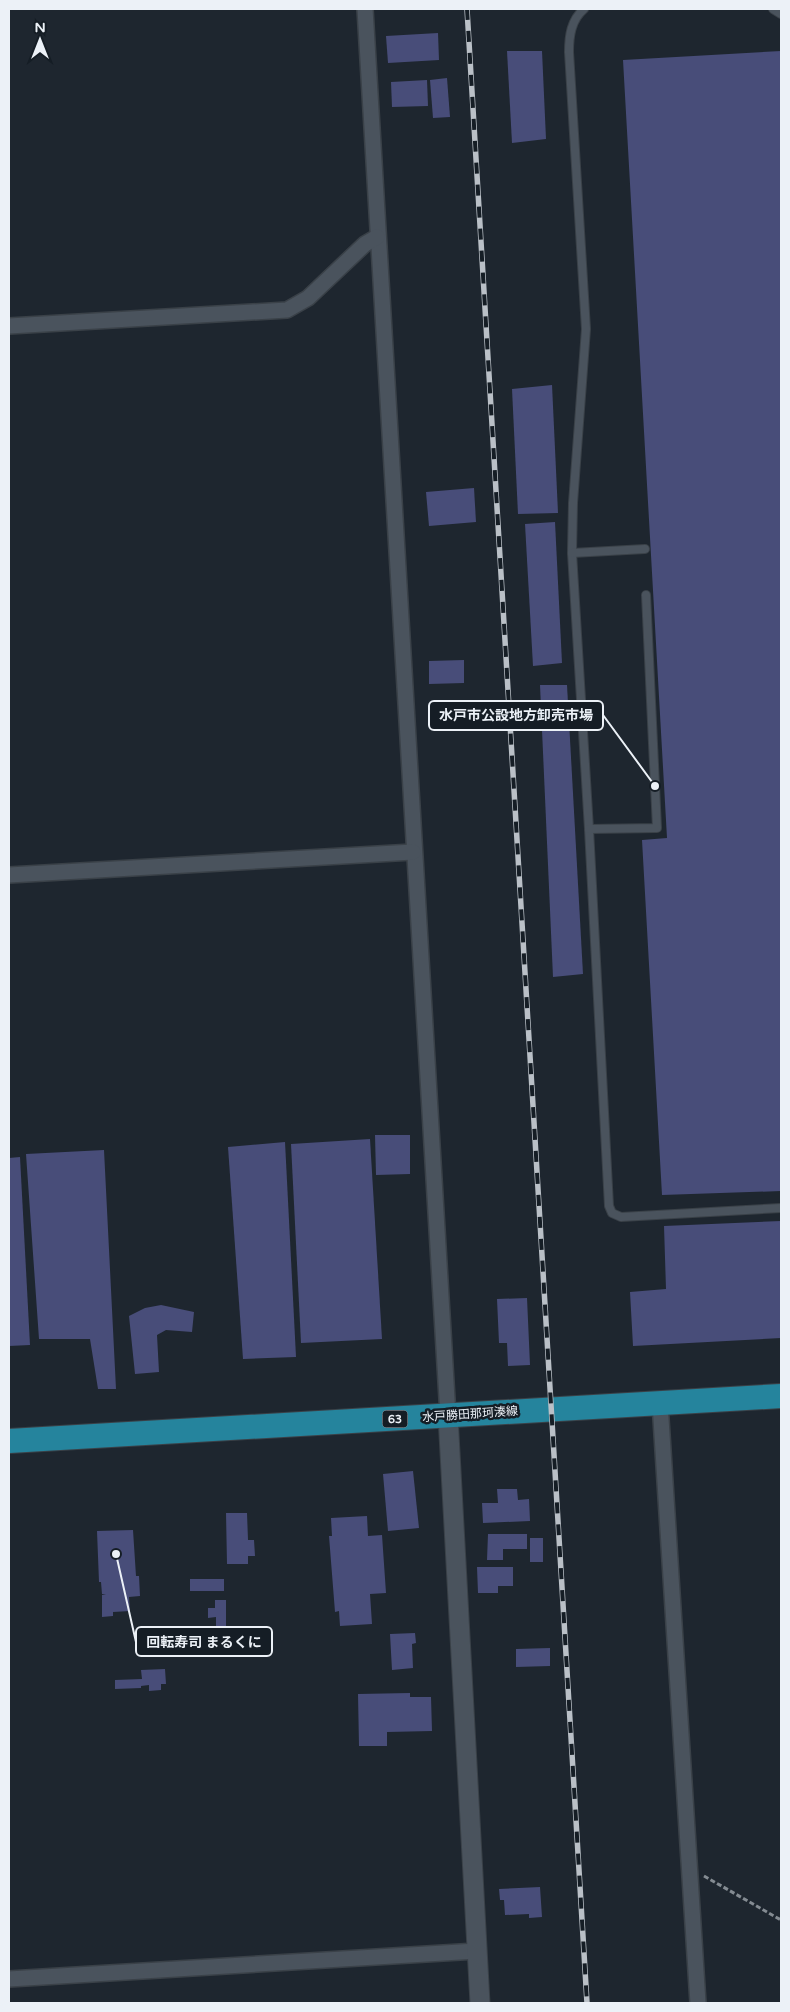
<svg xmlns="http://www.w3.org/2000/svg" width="790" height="2012" font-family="'Varela Round','Noto Sans JP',sans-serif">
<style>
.building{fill:#484d79}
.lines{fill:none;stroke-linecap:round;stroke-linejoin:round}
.service-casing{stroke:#3a4148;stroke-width:10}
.minor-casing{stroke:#3a4148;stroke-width:18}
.tertiary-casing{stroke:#3a4148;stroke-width:21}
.primary-casing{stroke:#3a4148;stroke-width:26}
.path{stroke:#848b92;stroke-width:3;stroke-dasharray:5 2.5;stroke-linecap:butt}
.service{stroke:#4a535d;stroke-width:8}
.minor{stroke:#4a535d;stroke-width:15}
.tertiary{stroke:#4a535d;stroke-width:19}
.primary{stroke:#25849d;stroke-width:24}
.rail-casing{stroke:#bac0c7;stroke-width:5.5}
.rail{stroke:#151d25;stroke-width:4;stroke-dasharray:11;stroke-linecap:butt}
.labels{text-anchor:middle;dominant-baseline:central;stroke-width:5;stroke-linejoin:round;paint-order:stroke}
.shield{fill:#151d25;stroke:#acb1b8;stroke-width:1}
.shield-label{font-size:11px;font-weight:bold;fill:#ecf1f7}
.street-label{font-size:12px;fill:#ecf1f7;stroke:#151d25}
.leader{fill:none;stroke:#ecf1f7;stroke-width:2}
.callout-dot{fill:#ecf1f7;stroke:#151d25;stroke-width:2}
.callout{fill:#151d25;stroke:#ecf1f7;stroke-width:2}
.callout-label{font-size:14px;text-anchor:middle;font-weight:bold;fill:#ecf1f7}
</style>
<rect width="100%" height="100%" fill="#1e262f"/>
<g class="building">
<path d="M 438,33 L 439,60 L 388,63 L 386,36 Z"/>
<path d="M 507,51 L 542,51 L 546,139 L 512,143 Z"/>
<path d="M 781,51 L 781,1191 L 662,1195 L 642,840 L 667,838 L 623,60 Z"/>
<path d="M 447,78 L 450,117 L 433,118 L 430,80 Z"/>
<path d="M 427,80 L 428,106 L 392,107 L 391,82 Z"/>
<path d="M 552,385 L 558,513 L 518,514 L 512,389 Z"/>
<path d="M 474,488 L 476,522 L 429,526 L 426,492 Z"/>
<path d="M 555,522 L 562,663 L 533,666 L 525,524 Z"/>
<path d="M 464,660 L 464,683 L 429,684 L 429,661 Z"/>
<path d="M 540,685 L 567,685 L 583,974 L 553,977 Z"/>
<path d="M 375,1135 L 410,1135 L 410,1174 L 376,1175 Z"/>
<path d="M 370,1139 L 382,1339 L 301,1343 L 291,1144 Z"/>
<path d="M 285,1142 L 296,1357 L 243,1359 L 228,1147 Z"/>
<path d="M 104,1150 L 116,1389 L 98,1389 L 90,1339 L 39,1339 L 26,1154 Z"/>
<path d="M 20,1157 L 30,1345 L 9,1346 L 9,1158 Z"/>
<path d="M 781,1221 L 781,1338 L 633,1346 L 630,1292 L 666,1289 L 664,1226 Z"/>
<path d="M 527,1298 L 530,1365 L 508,1366 L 507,1343 L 499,1343 L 497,1299 Z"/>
<path d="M 161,1305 L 194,1312 L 192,1332 L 166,1330 L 157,1335 L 159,1372 L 135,1374 L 129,1316 L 145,1308 Z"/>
<path d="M 413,1471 L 419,1528 L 388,1531 L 383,1474 Z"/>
<path d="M 497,1489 L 517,1489 L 518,1500 L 529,1499 L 530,1521 L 483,1523 L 482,1503 L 498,1503 Z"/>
<path d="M 226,1513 L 247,1513 L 248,1540 L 254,1540 L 255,1556 L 248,1556 L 248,1564 L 227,1564 Z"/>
<path d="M 367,1516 L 368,1536 L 382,1535 L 386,1593 L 370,1594 L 372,1624 L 340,1626 L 339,1611 L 335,1612 L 329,1536 L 332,1536 L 331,1518 Z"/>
<path d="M 133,1530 L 136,1576 L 139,1576 L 140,1596 L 129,1597 L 130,1611 L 113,1612 L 113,1616 L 102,1617 L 102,1595 L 106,1595 L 102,1594 L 101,1582 L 99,1582 L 97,1531 Z"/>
<path d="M 488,1534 L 527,1534 L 527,1549 L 503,1549 L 503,1560 L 487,1560 Z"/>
<rect x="530" y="1538" width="13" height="24"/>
<path d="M 477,1567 L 513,1567 L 513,1586 L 498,1586 L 498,1593 L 478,1593 Z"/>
<rect x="190" y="1579" width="34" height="12"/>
<path d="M 215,1600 L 226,1600 L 226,1630 L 216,1630 L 216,1617 L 208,1618 L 208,1608 L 215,1608 Z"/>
<path d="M 415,1633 L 416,1643 L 412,1644 L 413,1668 L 392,1670 L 390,1634 Z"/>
<path d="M 550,1648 L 550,1666 L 516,1667 L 516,1649 Z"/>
<path d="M 165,1669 L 166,1684 L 161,1684 L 161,1690 L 149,1691 L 149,1685 L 141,1686 L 141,1688 L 115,1689 L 115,1680 L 142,1679 L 141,1670 Z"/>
<path d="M 410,1693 L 410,1697 L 431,1697 L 432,1731 L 387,1732 L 387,1746 L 359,1746 L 358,1694 Z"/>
<path d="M 540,1887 L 542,1917 L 529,1918 L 529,1914 L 505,1915 L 504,1900 L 500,1900 L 499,1889 Z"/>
</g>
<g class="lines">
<defs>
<g id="service">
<path d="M 584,9 C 571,20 569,36 569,52 L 586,329 L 573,503 L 572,553 L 589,829 L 609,1206 L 612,1213 L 621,1217 L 781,1208"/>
<path d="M 773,9 L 781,14"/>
<path d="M 572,553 L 645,549"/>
<path d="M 589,829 L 657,828 L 646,595"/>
</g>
<g id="minor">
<path d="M 365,9 L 448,1416"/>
<path d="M 9,326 L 287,310 L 308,298 L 365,244 L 377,237"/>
<path d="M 9,875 L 413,852"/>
<path d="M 660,1403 L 698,2003"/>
<path d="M 9,1979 L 477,1951"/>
</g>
<path id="tertiary" d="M 448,1416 L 480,2003"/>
<path id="primary" d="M 9,1441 L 781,1396"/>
</defs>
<use href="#service" class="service-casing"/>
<use href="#minor" class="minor-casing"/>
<use href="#tertiary" class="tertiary-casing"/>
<use href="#primary" class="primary-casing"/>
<path class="path" d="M 704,1876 L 781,1920"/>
<use href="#service" class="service"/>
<use href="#minor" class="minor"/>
<use href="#tertiary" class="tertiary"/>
<use href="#primary" class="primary"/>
<defs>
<path id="rail" d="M 467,9 L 587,2003"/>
</defs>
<use href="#rail" class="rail-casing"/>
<use href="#rail" class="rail"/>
</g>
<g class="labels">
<rect class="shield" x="382.5" y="1410.5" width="25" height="17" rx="4"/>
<g class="shield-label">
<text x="395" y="1419">63</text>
</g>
<g class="street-label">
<text transform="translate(470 1414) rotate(-4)">水戸勝田那珂湊線</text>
</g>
</g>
<path class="leader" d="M655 786L603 715M116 1554L136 1642"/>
<g class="callout-dot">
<circle cx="655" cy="786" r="5"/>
<circle cx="116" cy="1554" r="5"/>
</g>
<g class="callout">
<rect x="429" y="701" width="174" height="29" rx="5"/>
<rect x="136" y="1627" width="136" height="29" rx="5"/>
</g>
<g class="callout-label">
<text x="516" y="720">水戸市公設地方卸売市場</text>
<text x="204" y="1647">回転寿司 まるくに</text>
</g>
<rect width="790" height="2012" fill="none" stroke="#ecf1f7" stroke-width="20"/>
<g transform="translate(40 40)" stroke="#151d25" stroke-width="4" paint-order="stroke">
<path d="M0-4L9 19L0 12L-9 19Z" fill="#ecf1f7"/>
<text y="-8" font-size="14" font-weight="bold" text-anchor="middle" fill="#ecf1f7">N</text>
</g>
</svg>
